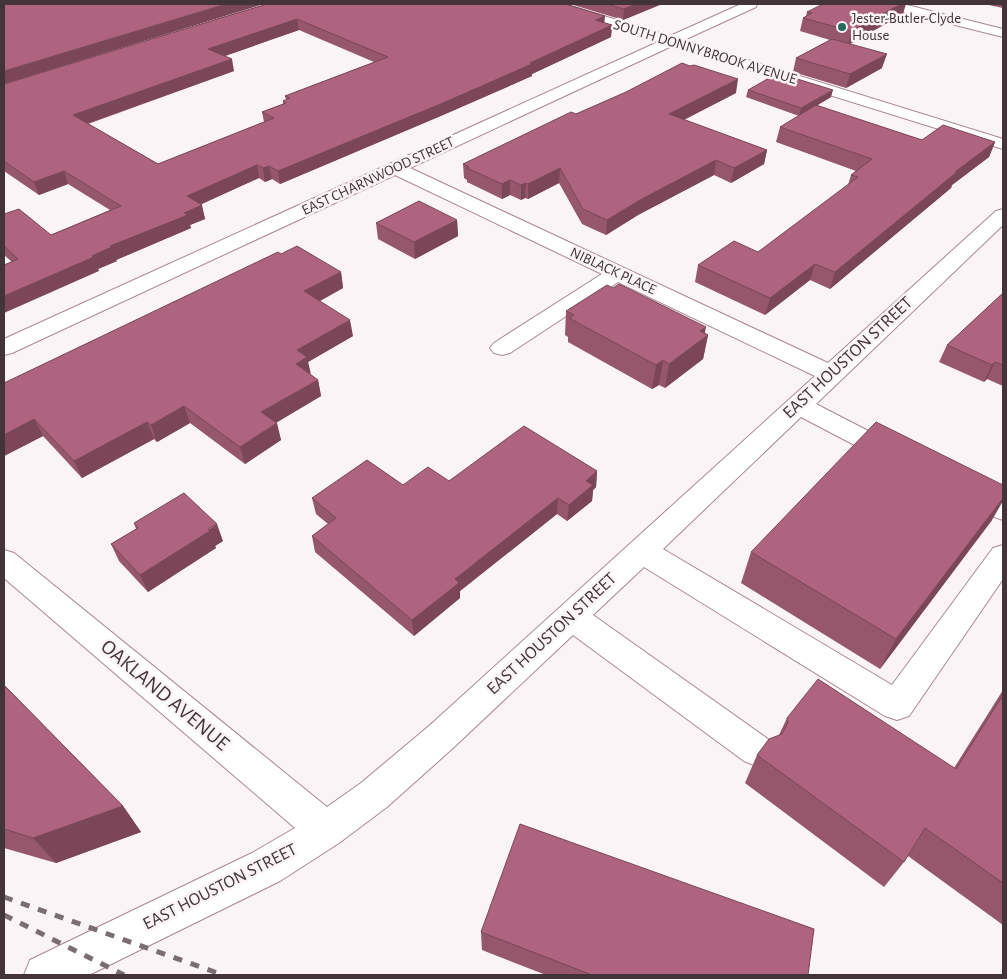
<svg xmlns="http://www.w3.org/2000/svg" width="1007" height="979" font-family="'Alegreya Sans',sans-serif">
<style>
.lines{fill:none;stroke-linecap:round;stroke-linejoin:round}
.minor-casing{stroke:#a98892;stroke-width:2}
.minor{fill:#fff;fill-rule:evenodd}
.rail{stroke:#7a6e72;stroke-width:5;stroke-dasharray:9 9;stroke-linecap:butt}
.wall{fill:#96566c;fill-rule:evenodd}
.shaded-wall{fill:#7a4658}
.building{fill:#ae647e;stroke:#7a4658;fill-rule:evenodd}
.poi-dot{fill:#24695c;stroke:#fbf4f6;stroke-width:2}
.labels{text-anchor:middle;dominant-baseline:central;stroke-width:5;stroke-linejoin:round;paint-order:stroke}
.far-poi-label{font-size:15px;fill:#423438;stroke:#fbf4f6;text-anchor:start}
.far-street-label{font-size:15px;fill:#423438;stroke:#fbf4f6}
.street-label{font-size:18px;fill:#423438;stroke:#fbf4f6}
.near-street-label{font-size:21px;fill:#423438;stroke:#fbf4f6}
</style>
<rect width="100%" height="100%" fill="#fbf4f6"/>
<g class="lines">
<defs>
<g id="minor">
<path d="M 545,4 L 564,4 L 670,36 L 741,4 L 757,4 L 756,7 L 684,40 L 1003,139 L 1003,149 L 672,46 L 410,168 L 828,363 L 996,211 L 1003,209 L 1003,225 L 816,404 L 903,449 L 907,455 L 903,461 L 894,464 L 885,461 L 801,417 L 663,549 L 892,685 L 993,548 L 1003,545 L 1003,579 L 909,716 L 897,720 L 885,716 L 644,567 L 593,615 L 768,739 L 774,750 L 768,761 L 756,766 L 744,761 L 573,635 L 453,748 L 387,807 L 339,843 L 280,881 L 89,975 L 24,975 L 30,960 L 252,853 L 295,828 L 4,578 L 4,550 L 14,553 L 327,807 L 361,783 L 429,726 L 815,376 L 618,282 L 510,353 L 502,355 L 494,353 L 490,348 L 494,343 L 602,274 L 395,175 L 12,353 L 4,355 L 4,339 L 658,42 L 546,7 Z"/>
<path d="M 881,4 L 903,4 L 1003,29 L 1003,37 L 883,7 Z"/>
<path d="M 966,481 L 1003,498 L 1003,520 C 989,516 960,504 952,491 L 956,484 Z"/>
</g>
</defs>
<use href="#minor" class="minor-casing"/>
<use href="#minor" class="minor"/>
<g class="rail">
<path d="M 4,897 L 223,975"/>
<path d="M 4,915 L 124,975"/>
</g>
</g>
<g class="wall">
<path d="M 267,4 L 605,23 L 612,25 L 611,37 L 532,74 L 532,76 L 443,115 L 280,184 L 272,179 L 265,182 L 259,178 L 201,204 L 205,219 L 190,225 L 191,228 L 116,260 L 117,261 L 98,269 L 99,271 L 12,262 L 4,255 L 4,214 L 51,235 L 110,210 L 68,184 L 39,195 L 4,171 L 4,84 ZM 299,30 L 374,62 L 285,96 L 286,100 L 283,101 L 283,104 L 262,112 L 264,122 L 158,164 L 88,124 L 234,71 L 224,56 Z"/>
<path d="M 570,4 L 662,4 L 623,20 Z"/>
<path d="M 984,4 L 1003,4 L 1003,8 Z"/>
<path d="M 807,12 L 903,14 L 850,44 L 882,68 L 846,88 L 793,72 L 796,58 L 830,40 L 800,31 L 803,18 L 806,16 Z"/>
<path d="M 690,66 L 736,93 L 684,120 L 767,150 L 764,164 L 731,183 L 714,175 L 638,215 L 606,235 L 582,224 L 559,183 L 528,199 L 525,198 L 521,200 L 510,195 L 502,199 L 467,182 L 467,180 L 464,178 L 463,164 L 576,114 Z"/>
<path d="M 748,90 L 831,97 L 816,106 L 922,140 L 995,142 L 989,157 L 952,185 L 951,188 L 830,289 L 810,280 L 765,315 L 695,282 L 698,265 L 758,252 L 848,185 L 851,175 L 856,171 L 776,142 L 780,127 L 799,116 L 746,97 Z"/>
<path d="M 457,220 L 458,236 L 415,259 L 378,239 L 376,223 Z"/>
<path d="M 281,254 L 341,272 L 343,288 L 320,301 L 353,336 L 308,362 L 310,374 L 318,380 L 321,396 L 276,423 L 281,440 L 245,464 L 190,423 L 157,442 L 154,439 L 82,478 L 43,436 L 4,456 L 4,383 Z"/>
<path d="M 1003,293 L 1003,386 L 987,379 L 984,382 L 939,362 L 947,345 Z"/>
<path d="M 566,311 L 705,333 L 708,335 L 703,359 L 665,388 L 659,385 L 652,389 L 568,342 L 568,337 L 565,335 Z"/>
<path d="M 597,471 L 596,487 L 593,490 L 592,501 L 567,521 L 557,514 L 460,591 L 460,598 L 414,636 L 315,552 L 312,536 L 328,524 L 316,514 L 312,498 L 403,485 L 449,481 Z"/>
<path d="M 992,520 L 880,669 L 741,583 L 751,552 Z"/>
<path d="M 134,523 L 223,541 L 215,546 L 216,548 L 148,592 L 119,561 L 111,544 L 136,529 Z"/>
<path d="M 4,685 L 123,806 L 141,832 L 56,863 L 4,848 Z"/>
<path d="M 1003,690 L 1003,925 L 908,856 L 904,862 L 884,887 L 745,783 L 757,755 L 779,735 L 787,718 L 954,768 Z"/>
<path d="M 481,932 L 808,975 L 546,975 L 482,950 Z"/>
</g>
<g class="shaded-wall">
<path d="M 226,4 L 264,4 L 4,84 L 4,71 Z"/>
<path d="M 636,4 L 662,4 L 623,20 L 624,9 Z"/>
<path d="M 901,4 L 906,4 L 903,14 L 848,45 L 851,31 Z"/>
<path d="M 605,16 L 604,27 L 595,20 Z"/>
<path d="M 297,19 L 299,30 L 211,61 L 208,49 Z"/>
<path d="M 612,25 L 611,37 L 532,74 L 532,76 L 443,115 L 280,184 L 278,171 L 530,63 Z"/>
<path d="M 887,54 L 882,68 L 846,88 L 850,74 Z"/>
<path d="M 232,59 L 234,71 L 77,127 L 73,115 Z"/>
<path d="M 738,79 L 736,93 L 667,128 L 669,114 Z"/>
<path d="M 833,90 L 831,97 L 799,116 L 801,108 Z"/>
<path d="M 995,142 L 989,157 L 952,185 L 951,188 L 830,289 L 835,272 L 955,172 Z"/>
<path d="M 767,150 L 764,164 L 731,183 L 734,168 Z"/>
<path d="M 716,160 L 714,175 L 638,215 L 606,235 L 607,220 L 640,200 Z"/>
<path d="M 257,165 L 259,178 L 191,209 L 187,196 Z"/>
<path d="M 269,166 L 272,179 L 265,182 L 263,168 Z"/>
<path d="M 560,168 L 559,183 L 528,199 L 528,184 Z"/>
<path d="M 64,171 L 68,184 L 39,195 L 34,182 Z"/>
<path d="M 510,180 L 510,195 L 502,199 L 502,184 Z"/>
<path d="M 526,183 L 525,198 L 521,200 L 521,185 Z"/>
<path d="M 202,205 L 205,219 L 190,225 L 191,228 L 116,260 L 117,261 L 98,269 L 99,271 L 4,313 L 4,296 L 92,256 L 110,246 L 184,213 Z"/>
<path d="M 457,220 L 458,236 L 415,259 L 414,242 Z"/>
<path d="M 815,264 L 810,280 L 765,315 L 770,298 Z"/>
<path d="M 341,272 L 343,288 L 307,308 L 304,291 Z"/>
<path d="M 350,320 L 353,336 L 308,362 L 311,374 L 296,364 L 297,350 Z"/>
<path d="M 706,327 L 704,337 L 708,335 L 703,359 L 665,388 L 669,364 L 700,331 Z"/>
<path d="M 663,360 L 659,385 L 652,389 L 656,365 Z"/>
<path d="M 995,362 L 987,379 L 984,382 L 992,365 Z"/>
<path d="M 318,380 L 321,396 L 265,429 L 261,412 Z"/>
<path d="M 184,406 L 190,423 L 157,442 L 151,425 Z"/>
<path d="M 34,419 L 43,436 L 4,456 L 4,435 Z"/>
<path d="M 147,422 L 154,439 L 82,478 L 74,461 Z"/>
<path d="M 277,423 L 281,440 L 245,464 L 240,447 Z"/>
<path d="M 597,471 L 596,487 L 593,490 L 592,501 L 567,521 L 569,505 L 586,481 Z"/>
<path d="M 558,498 L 557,514 L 460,591 L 460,598 L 414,636 L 412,620 L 455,579 Z"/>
<path d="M 1003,498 L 1003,501 L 992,520 L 880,669 L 896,639 Z"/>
<path d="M 217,524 L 223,541 L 215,546 L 216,548 L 148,592 L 140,575 Z"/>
<path d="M 123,806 L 141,832 L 56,863 L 33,838 Z"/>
</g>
<g class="building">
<path d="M 4,4 L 226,4 L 4,71 Z"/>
<path d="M 267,4 L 565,4 L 605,16 L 595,20 L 612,25 L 530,63 L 532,64 L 443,103 L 278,171 L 269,166 L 263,168 L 257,165 L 187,196 L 202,205 L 184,213 L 188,215 L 110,246 L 112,247 L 92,256 L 94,257 L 4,296 L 4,265 L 18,259 L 4,246 L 4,214 L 19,209 L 51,235 L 121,206 L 64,171 L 34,182 L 4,161 L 4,84 ZM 297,19 L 388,57 L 285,96 L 290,98 L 283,101 L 286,103 L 262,112 L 274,118 L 158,164 L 73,115 L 232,59 L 208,49 Z"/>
<path d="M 607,4 L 636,4 L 624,9 Z"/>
<path d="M 823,4 L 901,4 L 851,31 L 803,18 L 812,13 L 807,12 Z"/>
<path d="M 832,39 L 887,54 L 850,74 L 796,58 Z"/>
<path d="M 682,63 L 690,66 L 694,65 L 738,79 L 669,114 L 767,150 L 734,168 L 716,160 L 640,200 L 607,220 L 583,209 L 560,168 L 528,184 L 526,183 L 521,185 L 510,180 L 502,184 L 467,168 L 469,167 L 463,164 L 571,112 L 576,114 L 626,92 Z"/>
<path d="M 778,73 L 833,90 L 801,108 L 748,90 Z"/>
<path d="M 816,105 L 922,140 L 943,125 L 995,142 L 955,172 L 957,172 L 835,272 L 815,264 L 770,298 L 698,265 L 734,241 L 758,252 L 858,177 L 851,175 L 872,159 L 780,127 Z"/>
<path d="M 419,201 L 457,220 L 414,242 L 376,223 Z"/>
<path d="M 297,246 L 341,272 L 304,291 L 350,320 L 297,350 L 307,357 L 296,364 L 318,380 L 261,412 L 277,423 L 240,447 L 184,406 L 151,425 L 147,422 L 74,461 L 34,419 L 4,435 L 4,383 L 278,252 L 281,254 Z"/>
<path d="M 619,284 L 706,327 L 700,331 L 708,335 L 669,364 L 663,360 L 656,365 L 569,318 L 574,315 L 566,311 L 607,285 L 613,288 Z"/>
<path d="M 1003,293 L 1003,365 L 995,362 L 992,365 L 947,345 Z"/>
<path d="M 876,422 L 1003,485 L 1003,498 L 896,639 L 751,552 Z"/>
<path d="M 524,426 L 597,471 L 586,481 L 593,485 L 569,505 L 558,498 L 455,579 L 459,583 L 412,620 L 312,536 L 336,518 L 312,498 L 367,460 L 403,485 L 428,467 L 449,481 Z"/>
<path d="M 184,493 L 217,524 L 208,529 L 210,531 L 140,575 L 111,544 L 138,528 L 134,523 Z"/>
<path d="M 818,679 L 956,769 L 1003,695 L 1003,883 L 925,828 L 904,862 L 757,755 L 769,739 L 782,734 L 788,722 L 787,718 Z"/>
<path d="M 4,685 L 123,806 L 33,838 L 4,829 Z"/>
<path d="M 520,824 L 814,929 L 808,975 L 592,975 L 481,932 Z"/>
</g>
<circle class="poi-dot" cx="842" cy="27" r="5"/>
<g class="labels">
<g class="far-poi-label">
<text x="852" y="18">Jester-Butler-Clyde<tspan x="852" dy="17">House</tspan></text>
</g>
<g class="far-street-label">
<text transform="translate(705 52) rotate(17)">SOUTH DONNYBROOK AVENUE</text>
<text transform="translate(378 176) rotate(-25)">EAST CHARNWOOD STREET</text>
<text transform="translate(613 271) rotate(25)">NIBLACK PLACE</text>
</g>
<g class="street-label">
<text transform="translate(848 358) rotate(-43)">EAST HOUSTON STREET</text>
<text transform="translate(552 634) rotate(-43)">EAST HOUSTON STREET</text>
<text transform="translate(220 887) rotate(-27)">EAST HOUSTON STREET</text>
</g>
<g class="near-street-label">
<text transform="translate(165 695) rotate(40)">OAKLAND AVENUE</text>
</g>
</g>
<rect width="1007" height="979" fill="none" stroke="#423438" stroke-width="10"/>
</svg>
